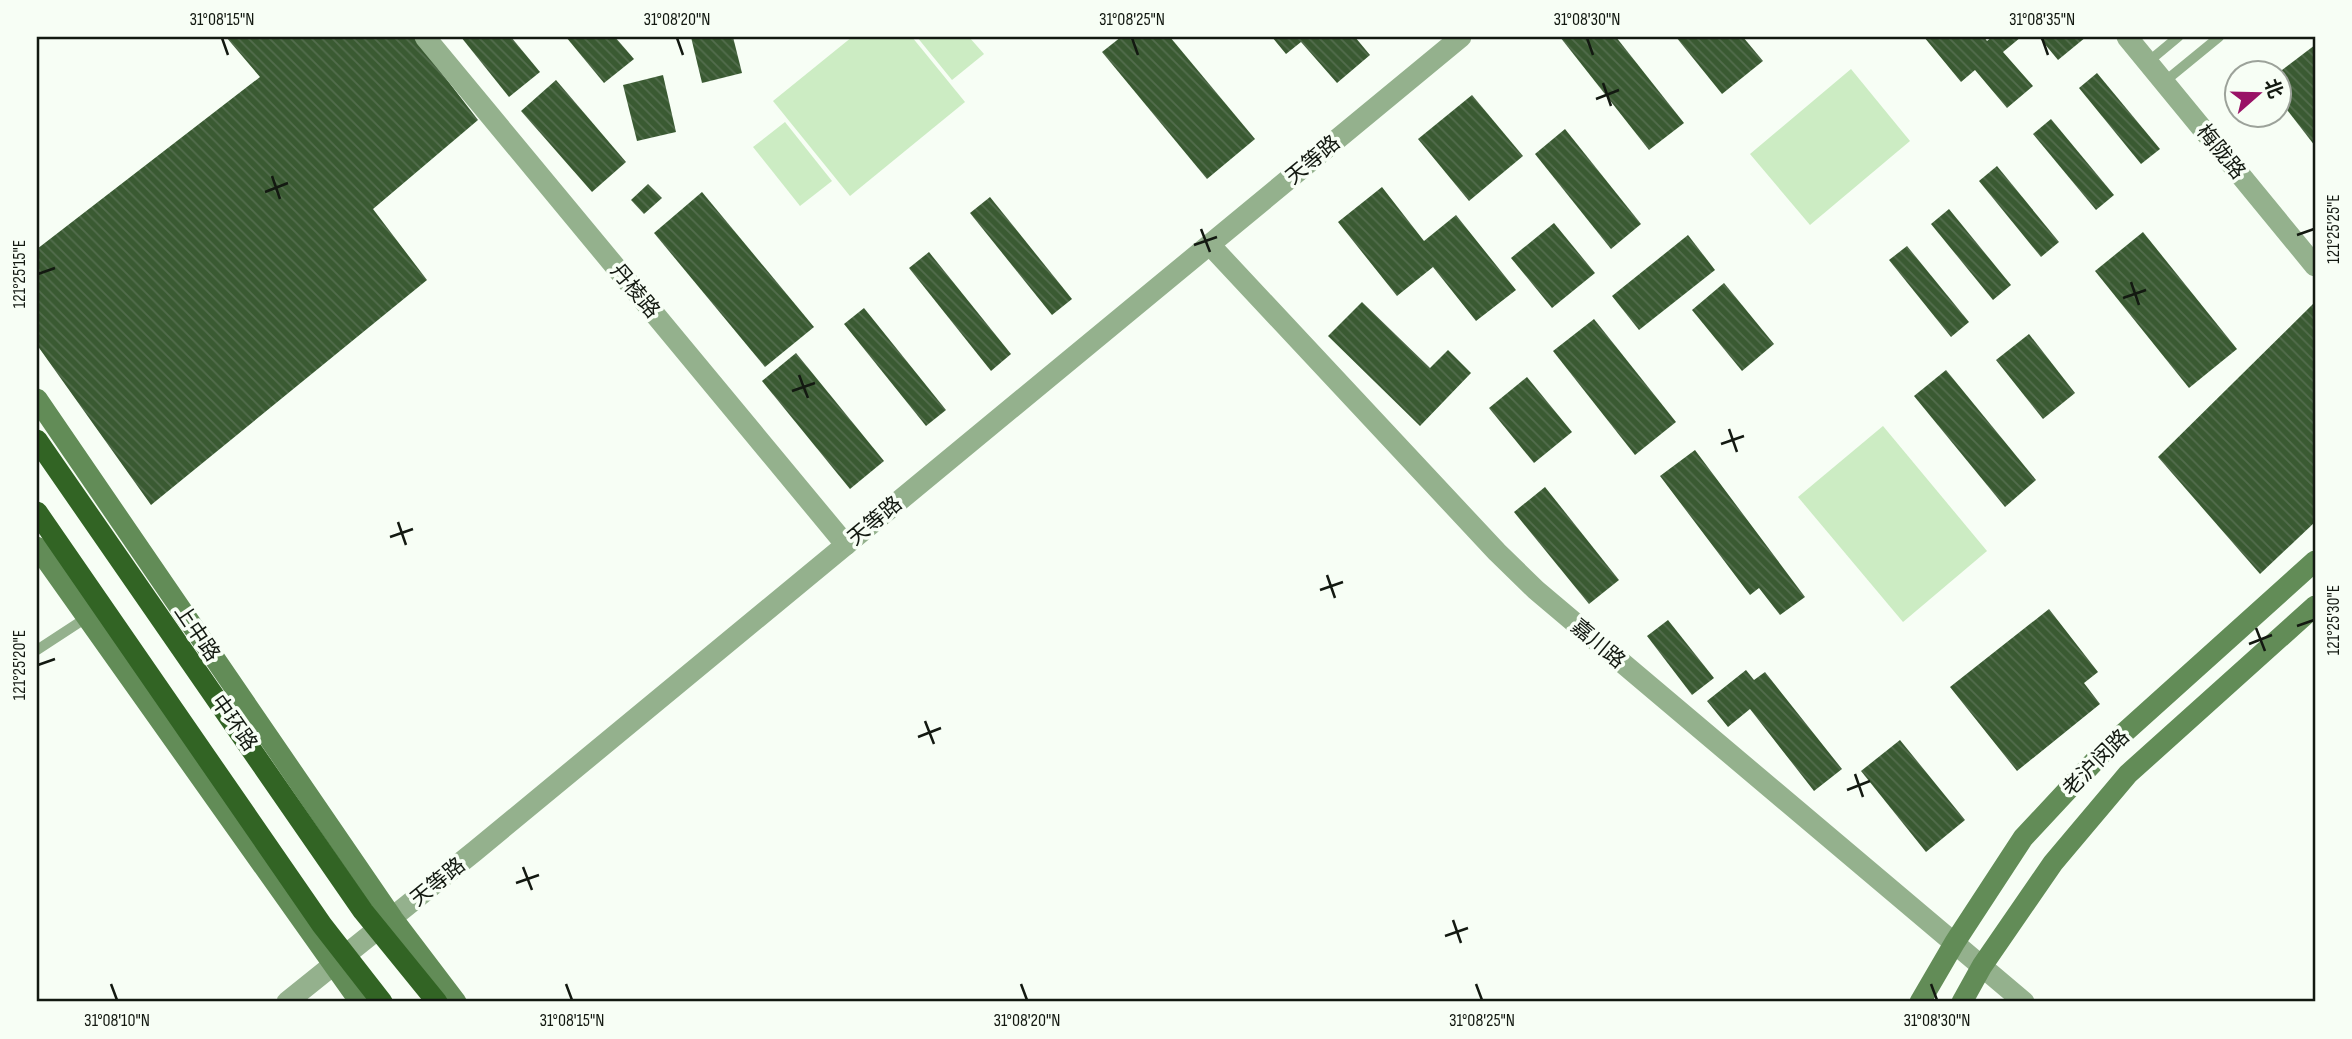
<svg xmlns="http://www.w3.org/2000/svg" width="2352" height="1039" font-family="'Sofia Sans Condensed','Noto Sans SC',sans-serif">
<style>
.garden{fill:#ccecc3}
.building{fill:url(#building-back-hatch)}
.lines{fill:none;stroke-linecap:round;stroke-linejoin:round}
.service{stroke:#94b18d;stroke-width:10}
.minor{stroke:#94b18d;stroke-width:21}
.tertiary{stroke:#94b18d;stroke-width:21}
.secondary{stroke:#628c57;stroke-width:21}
.trunk{stroke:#326424;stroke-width:21}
.ticks{fill:none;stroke:#131911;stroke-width:2.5}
.labels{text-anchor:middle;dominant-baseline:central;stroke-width:7;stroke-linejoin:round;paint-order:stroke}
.street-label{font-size:21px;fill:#131911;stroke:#f7fef5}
.neatline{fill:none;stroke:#131911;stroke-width:2.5}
.ticks-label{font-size:18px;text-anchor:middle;fill:#131911}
</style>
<defs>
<pattern id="building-back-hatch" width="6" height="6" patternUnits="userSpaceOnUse" patternTransform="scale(1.75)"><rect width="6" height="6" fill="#3a5a32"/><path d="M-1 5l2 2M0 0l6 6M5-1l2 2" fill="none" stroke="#536d4d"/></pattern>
</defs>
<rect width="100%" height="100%" fill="#f7fef5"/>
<g class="garden">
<path d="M 852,37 L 912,37 L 965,102 L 850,196 L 773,101 Z"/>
<path d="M 917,37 L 969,37 L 984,54 L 952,80 Z"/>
<path d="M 1851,69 L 1910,141 L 1810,225 L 1750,154 Z"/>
<path d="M 785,122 L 832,181 L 800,206 L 753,147 Z"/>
<path d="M 1883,426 L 1987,551 L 1903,622 L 1798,497 Z"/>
</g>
<g class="building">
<path d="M 226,37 L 414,37 L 478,120 L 373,209 L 427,280 L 151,505 L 37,345 L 37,249 L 260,77 Z"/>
<path d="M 461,37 L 511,37 L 540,72 L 509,97 Z"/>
<path d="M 566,37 L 615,37 L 634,59 L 604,83 Z"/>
<path d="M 691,37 L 733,37 L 742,73 L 702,83 Z"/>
<path d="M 1121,37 L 1170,37 L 1255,139 L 1207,179 L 1102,52 Z"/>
<path d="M 1272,37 L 1355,37 L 1370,55 L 1337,83 L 1301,42 L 1286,54 Z"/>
<path d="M 1560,37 L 1616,37 L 1684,123 L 1649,150 Z"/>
<path d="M 1676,37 L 1743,37 L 1763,61 L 1722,94 Z"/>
<path d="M 1924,37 L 1984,37 L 1987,41 L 1992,37 L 2021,37 L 2003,52 L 2033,86 L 2007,108 L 1975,70 L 1961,82 Z"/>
<path d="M 2039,37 L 2086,37 L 2058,60 Z"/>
<path d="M 2315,45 L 2315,146 L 2278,98 L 2278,73 Z"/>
<path d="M 2097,73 L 2160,149 L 2141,164 L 2079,88 Z"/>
<path d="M 663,75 L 676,132 L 637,141 L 623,85 Z"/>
<path d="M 556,80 L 626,162 L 592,192 L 521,111 Z"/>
<path d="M 1472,95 L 1523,156 L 1469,201 L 1418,139 Z"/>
<path d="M 2051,119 L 2114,195 L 2096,210 L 2033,134 Z"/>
<path d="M 1565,129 L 1641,224 L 1611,249 L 1535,154 Z"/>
<path d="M 1997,166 L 2059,242 L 2041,257 L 1979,181 Z"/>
<path d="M 648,184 L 662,198 L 644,214 L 631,200 Z"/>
<path d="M 1382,187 L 1424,241 L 1456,215 L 1516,290 L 1476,321 L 1433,267 L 1397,296 L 1338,222 Z"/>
<path d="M 702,192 L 814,327 L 765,367 L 654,233 Z"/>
<path d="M 990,197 L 1072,299 L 1052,315 L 970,213 Z"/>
<path d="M 1949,209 L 2011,285 L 1993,300 L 1931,224 Z"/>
<path d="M 1554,223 L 1595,273 L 1552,308 L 1511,258 Z"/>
<path d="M 2143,232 L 2237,349 L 2189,388 L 2095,271 Z"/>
<path d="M 1688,235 L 1715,270 L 1639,330 L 1612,296 Z"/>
<path d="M 1907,246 L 1969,322 L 1951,337 L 1889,260 Z"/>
<path d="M 929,252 L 1011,354 L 991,371 L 909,268 Z"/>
<path d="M 1724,283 L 1774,344 L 1742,371 L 1692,310 Z"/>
<path d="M 1362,302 L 1430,368 L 1448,350 L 1471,373 L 1420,426 L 1328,336 Z"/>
<path d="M 2315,302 L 2315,522 L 2260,574 L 2158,457 Z"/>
<path d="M 864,308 L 946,410 L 926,426 L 844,324 Z"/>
<path d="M 1594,319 L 1676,422 L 1635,455 L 1553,351 Z"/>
<path d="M 2029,334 L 2075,393 L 2043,419 L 1996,360 Z"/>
<path d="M 796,353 L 884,461 L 850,489 L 762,381 Z"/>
<path d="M 1946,370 L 2036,480 L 2005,507 L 1914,396 Z"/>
<path d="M 1527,377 L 1572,432 L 1534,463 L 1489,408 Z"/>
<path d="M 1695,450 L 1805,597 L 1780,615 L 1759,588 L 1750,595 L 1660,476 Z"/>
<path d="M 1545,487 L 1619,580 L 1589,604 L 1514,512 Z"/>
<path d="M 2049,609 L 2098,672 L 2084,683 L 2100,704 L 2017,771 L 1950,687 Z"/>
<path d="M 1668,620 L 1714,678 L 1692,695 L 1647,636 Z"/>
<path d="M 1746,670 L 1754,680 L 1765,672 L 1842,769 L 1814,791 L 1750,709 L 1728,727 L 1707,701 Z"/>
<path d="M 1900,740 L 1965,820 L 1926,852 L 1861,771 Z"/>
</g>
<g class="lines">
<g class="service">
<path d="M 2148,62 L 2178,37"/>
<path d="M 2164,82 L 2219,37"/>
<path d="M 37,650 L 86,618"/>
</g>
<g class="minor">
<path d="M 425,37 L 846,545"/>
<path d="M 1210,245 L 1497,552 L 1536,590 L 2024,1002"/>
<path d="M 287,1002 L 475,851 L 1461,37"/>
</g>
<path class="tertiary" d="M 2127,37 L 2315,266"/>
<g class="secondary">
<path d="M 37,399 L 393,919 L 456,1002"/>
<path d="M 37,547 L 360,1002"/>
<path d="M 1920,1002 L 1955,942 L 2023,838 L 2105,750 L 2315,561"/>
<path d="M 1962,1002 L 1982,966 L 2053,863 L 2128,774 L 2315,606"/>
</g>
<g class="trunk">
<path d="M 37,440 L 363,911 L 437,1002"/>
<path d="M 37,512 L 322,925 L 382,1002"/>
</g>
</g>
<path class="ticks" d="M 222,38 L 228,55M 677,38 L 683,55M 1132,38 L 1138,55M 1587,38 L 1593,55M 2042,38 L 2048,55M 1603,83 L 1611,106M 1596,99 L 1619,90M 272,176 L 280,199M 265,192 L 288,183M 1201,229 L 1210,252M 2297,235 L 2314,229M 1194,245 L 1217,237M 38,274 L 55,268M 2131,282 L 2139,305M 2123,298 L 2146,290M 799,375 L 808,398M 792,391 L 815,383M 1729,429 L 1737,452M 1721,444 L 1744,436M 398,522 L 406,545M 390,537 L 413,529M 1327,575 L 1335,598M 1320,590 L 1343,582M 2297,626 L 2314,620M 2256,628 L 2265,651M 2249,644 L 2272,635M 38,665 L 55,659M 925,721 L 934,744M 918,737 L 941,728M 1855,774 L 1863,797M 1847,790 L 1870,781M 523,867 L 532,890M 516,883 L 539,875M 1453,920 L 1461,943M 1445,936 L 1468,928M 111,984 L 117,1000M 566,984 L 572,1000M 1021,984 L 1027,1000M 1476,984 L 1482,1000M 1931,984 L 1937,1000"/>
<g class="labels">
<g class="street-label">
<text transform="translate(2221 152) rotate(51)">梅陇路</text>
<text transform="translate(1313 160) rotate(-40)">天等路</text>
<text transform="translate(635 291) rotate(50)">丹棱路</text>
<text transform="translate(875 521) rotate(-40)">天等路</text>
<text transform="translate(197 633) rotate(56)">上中路</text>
<text transform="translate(1598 644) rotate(40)">嘉川路</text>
<text transform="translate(234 723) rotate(55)">中环路</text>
<text transform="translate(2096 763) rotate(-45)">老沪闵路</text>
<text transform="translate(438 882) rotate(-39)">天等路</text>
</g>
</g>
<rect width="2352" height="1039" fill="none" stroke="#f7fef5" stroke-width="77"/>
<g transform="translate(2258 94) rotate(70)"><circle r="33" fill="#f7fef5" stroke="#9ca29a" stroke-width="2"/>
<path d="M0-5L12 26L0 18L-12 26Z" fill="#991266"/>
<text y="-10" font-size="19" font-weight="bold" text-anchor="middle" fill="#131911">北</text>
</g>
<rect x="38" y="38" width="2276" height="962" class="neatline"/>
<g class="ticks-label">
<text x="222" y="25">31°08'15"N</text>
<text x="677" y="25">31°08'20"N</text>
<text x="1132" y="25">31°08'25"N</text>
<text x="1587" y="25">31°08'30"N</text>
<text x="2042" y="25">31°08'35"N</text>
<text transform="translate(2333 229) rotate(-90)" y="6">121°25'25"E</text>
<text transform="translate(19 274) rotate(-90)" y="6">121°25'15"E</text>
<text transform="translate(2333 620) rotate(-90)" y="6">121°25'30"E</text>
<text transform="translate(19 665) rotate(-90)" y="6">121°25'20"E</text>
<text x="117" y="1026">31°08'10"N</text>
<text x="572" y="1026">31°08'15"N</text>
<text x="1027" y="1026">31°08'20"N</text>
<text x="1482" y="1026">31°08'25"N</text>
<text x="1937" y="1026">31°08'30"N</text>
</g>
</svg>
